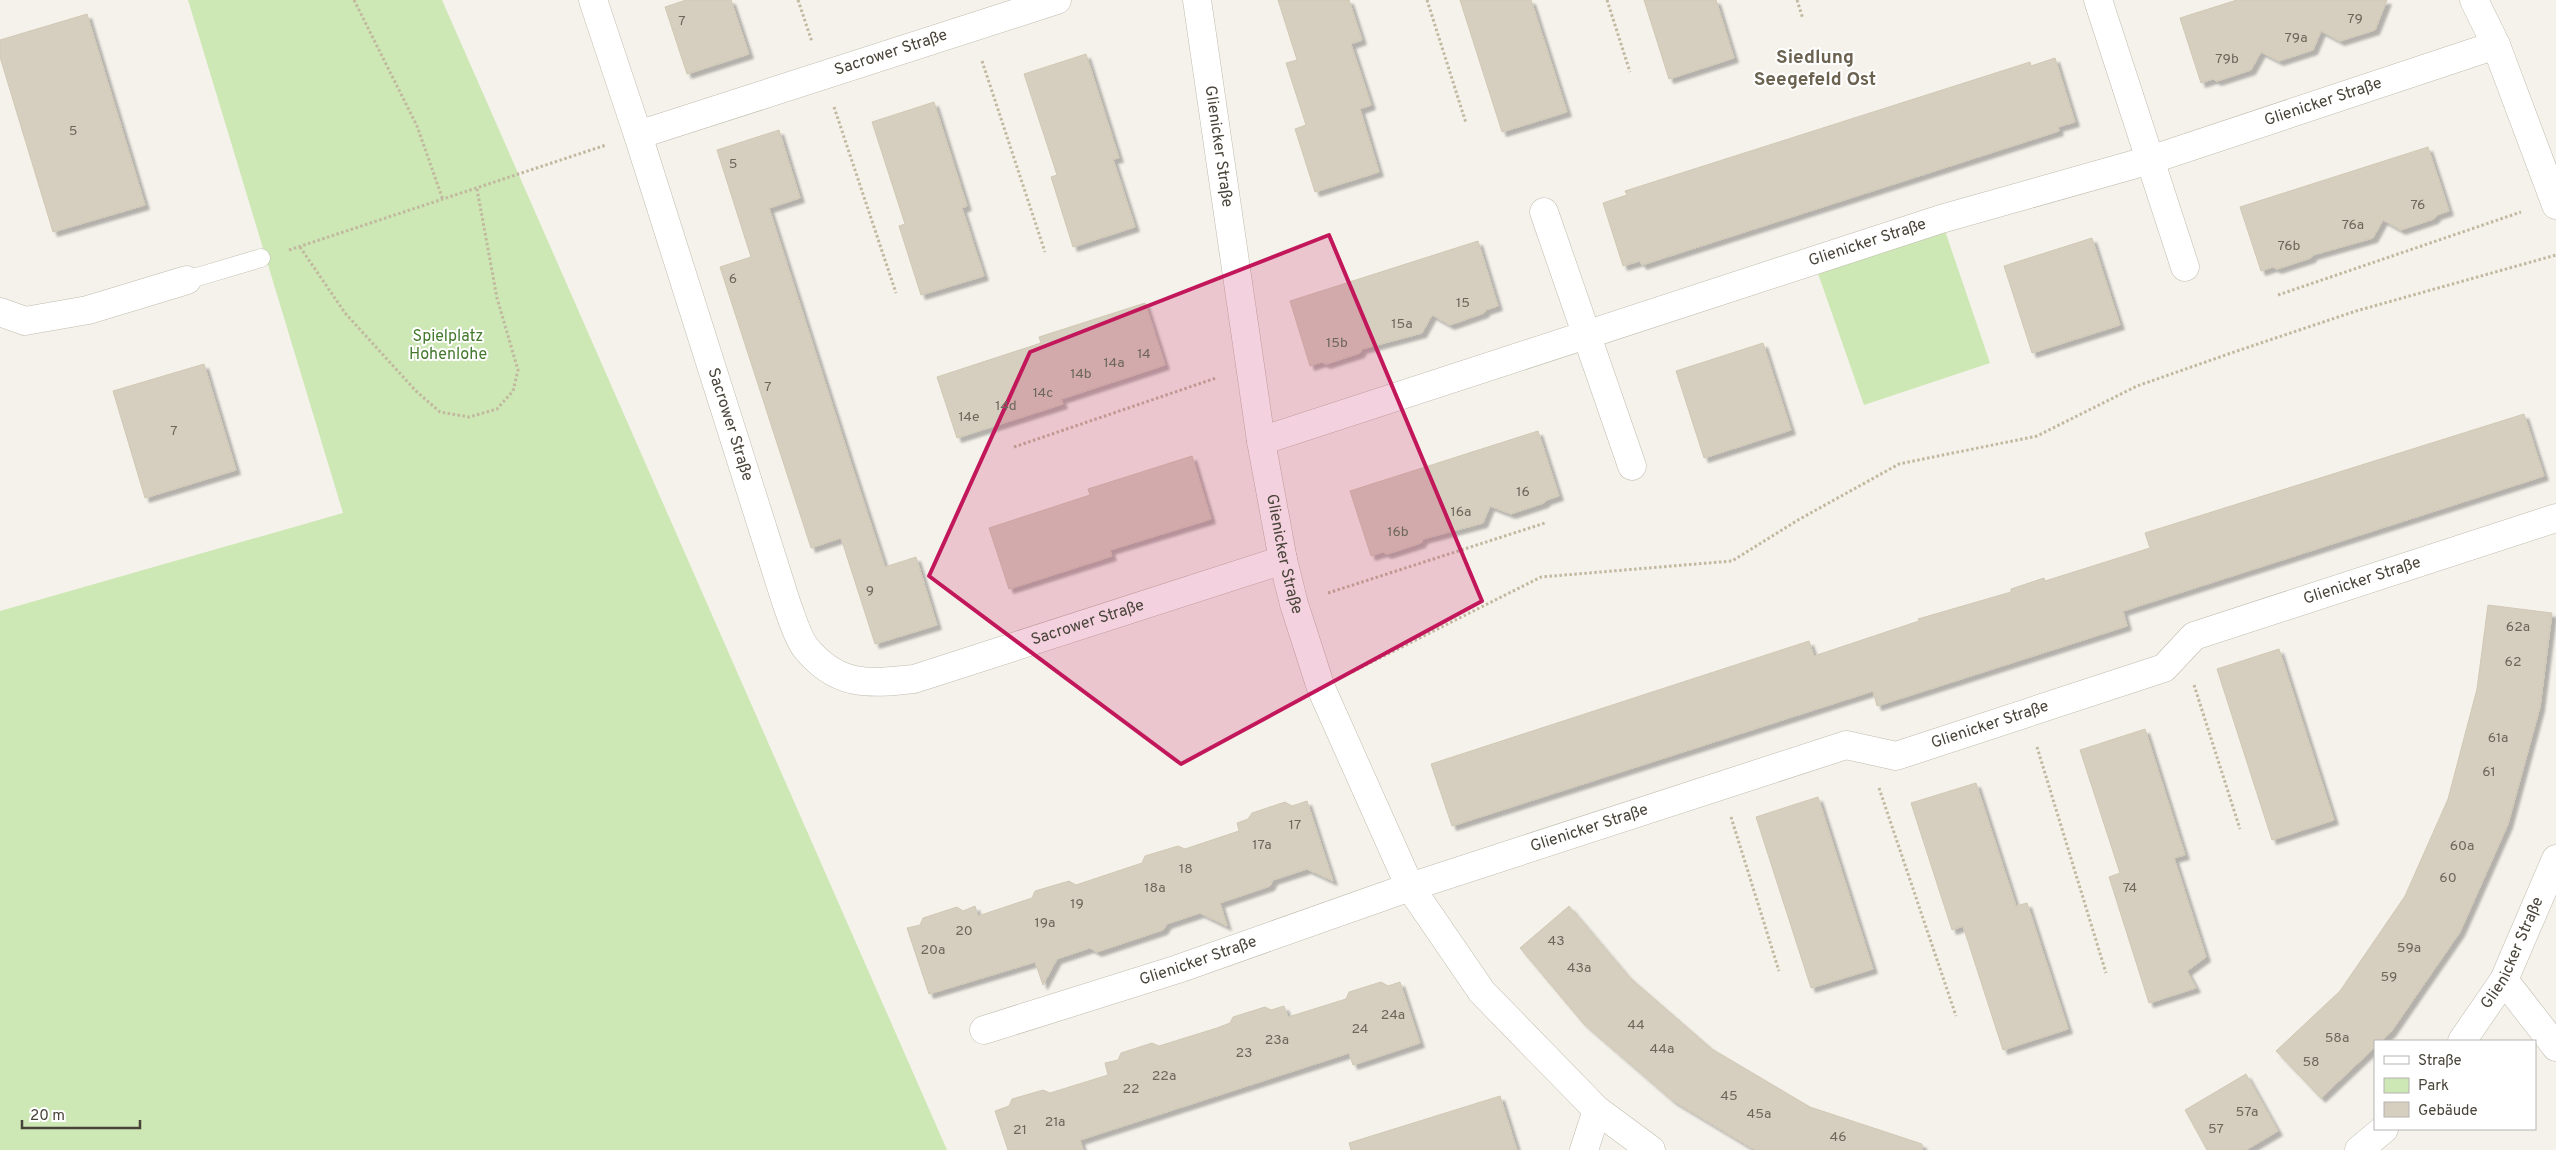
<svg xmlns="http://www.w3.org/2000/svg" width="2556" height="1150" font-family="Overpass,sans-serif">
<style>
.green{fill:#cde7b5}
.building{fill:#d6cfc0;stroke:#d1c8b4;filter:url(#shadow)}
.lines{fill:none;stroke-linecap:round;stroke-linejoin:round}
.lane-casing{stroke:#c0bbad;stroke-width:19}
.street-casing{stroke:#c0bbad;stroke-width:29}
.path{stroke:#c1b89f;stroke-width:3;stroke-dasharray:2.5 2.5;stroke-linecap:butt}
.lane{stroke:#fff;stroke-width:18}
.street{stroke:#fff;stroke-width:28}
.marked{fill:#c2185b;fill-opacity:0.2;stroke:#c2185b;stroke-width:4;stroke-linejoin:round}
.labels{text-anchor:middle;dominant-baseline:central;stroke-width:4;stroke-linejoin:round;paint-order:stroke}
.number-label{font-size:14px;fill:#6c675b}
.street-label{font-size:16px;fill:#494439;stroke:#fff}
.park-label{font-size:16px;fill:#44792d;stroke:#fff}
.quarter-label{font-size:19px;font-weight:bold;fill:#6b6250;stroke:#fff}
</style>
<defs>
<filter id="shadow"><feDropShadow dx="4.5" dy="4.5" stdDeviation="1" flood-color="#0004"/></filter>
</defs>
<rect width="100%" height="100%" fill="#f5f2eb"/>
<g class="green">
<path d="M 188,0 L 442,0 L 947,1150 L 0,1150 L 0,611 L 343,513 Z"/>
<path d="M 1941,219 L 1990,363 L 1864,405 L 1814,262 Z"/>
</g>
<g class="building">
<path d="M 686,0 L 731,0 L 749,54 L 687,74 L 665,7 Z"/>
<path d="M 1278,0 L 1349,0 L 1362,40 L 1351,44 L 1371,105 L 1360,109 L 1379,172 L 1315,192 L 1295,129 L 1306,125 L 1286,63 L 1297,60 Z"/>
<path d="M 1460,0 L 1531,0 L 1567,112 L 1502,132 Z"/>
<path d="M 1644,0 L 1716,0 L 1734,58 L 1669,79 Z"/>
<path d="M 2237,0 L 2387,0 L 2375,30 L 2340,41 L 2321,31 L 2313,50 L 2279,61 L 2261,52 L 2251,70 L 2217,81 L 2213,79 L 2201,83 L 2180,18 Z"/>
<path d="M 87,14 L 145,205 L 53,232 L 0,57 L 0,40 Z"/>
<path d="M 1086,54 L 1119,158 L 1113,159 L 1135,227 L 1073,247 L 1051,177 L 1057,175 L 1024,74 Z"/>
<path d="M 2055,58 L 2075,122 L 2058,127 L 2059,131 L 1642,265 L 1640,261 L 1623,266 L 1603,203 L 1627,195 L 1625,191 L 2030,62 L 2031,66 Z"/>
<path d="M 934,102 L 967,206 L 962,208 L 984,276 L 921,295 L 899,226 L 905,224 L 872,122 Z"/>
<path d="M 779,130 L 800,198 L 769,208 L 850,460 L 885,567 L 916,557 L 937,625 L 875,644 L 841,538 L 811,548 L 720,267 L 751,257 L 717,150 Z"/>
<path d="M 2428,147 L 2449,211 L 2437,215 L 2434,219 L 2401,230 L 2383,220 L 2373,238 L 2313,255 L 2311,258 L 2277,269 L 2273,267 L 2261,271 L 2240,207 Z"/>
<path d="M 2092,238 L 2120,325 L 2032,353 L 2004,266 Z"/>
<path d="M 1478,241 L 1498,306 L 1486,310 L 1484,313 L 1450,325 L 1432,315 L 1422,333 L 1362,349 L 1360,353 L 1326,364 L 1322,362 L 1310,366 L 1290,301 Z"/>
<path d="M 1145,303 L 1165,365 L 1061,399 L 1063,404 L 957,438 L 937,377 L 1041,343 L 1039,337 Z"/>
<path d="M 1763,343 L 1791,430 L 1704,458 L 1676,371 Z"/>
<path d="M 204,364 L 236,470 L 145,498 L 113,391 Z"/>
<path d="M 2524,414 L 2544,476 L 2123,611 L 2127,626 L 1877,706 L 1873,691 L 1452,826 L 1431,764 L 1809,641 L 1814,656 L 1919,621 L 1918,619 L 2011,592 L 2011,589 L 2044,578 L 2045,581 L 2150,548 L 2145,533 Z"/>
<path d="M 1538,431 L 1559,496 L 1547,500 L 1544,503 L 1511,514 L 1490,506 L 1483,523 L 1423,539 L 1421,543 L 1387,554 L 1383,552 L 1371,556 L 1350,491 Z"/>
<path d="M 1192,456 L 1211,519 L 1110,550 L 1112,556 L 1009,589 L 989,528 L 1090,495 L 1088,489 Z"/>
<path d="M 2488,605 L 2552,613 L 2540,707 L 2508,824 L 2460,932 L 2391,1032 L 2381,1041 L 2375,1041 L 2375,1047 L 2321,1098 L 2276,1051 L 2340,991 L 2405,896 L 2448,799 L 2477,689 Z"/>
<path d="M 2279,649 L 2334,820 L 2272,840 L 2217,669 Z"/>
<path d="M 2145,729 L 2185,855 L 2174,858 L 2206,957 L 2187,971 L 2196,988 L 2149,1003 L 2109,877 L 2120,873 L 2080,750 Z"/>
<path d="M 1976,783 L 2016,906 L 2027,903 L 2068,1029 L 2003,1050 L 1963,926 L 1952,930 L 1911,803 Z"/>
<path d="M 1818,797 L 1873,969 L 1811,988 L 1756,817 Z"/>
<path d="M 1307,801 L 1333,881 L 1307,869 L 1273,880 L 1270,886 L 1220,903 L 1227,926 L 1200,913 L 1167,924 L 1163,930 L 1097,952 L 1090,948 L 1057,959 L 1043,985 L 1035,962 L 929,994 L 907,928 L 920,925 L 923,918 L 957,907 L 963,911 L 975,906 L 978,916 L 1032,898 L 1035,891 L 1069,881 L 1076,885 L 1142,863 L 1145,856 L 1178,846 L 1185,849 L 1239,831 L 1237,823 L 1248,819 L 1252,813 L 1285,802 L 1292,806 Z"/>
<path d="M 1569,906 L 1628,976 L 1712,1049 L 1810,1107 L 1922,1144 L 1922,1150 L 1755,1150 L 1672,1100 L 1583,1023 L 1520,948 Z"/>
<path d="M 1381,982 L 1388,986 L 1400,982 L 1420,1043 L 1353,1065 L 1349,1053 L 1080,1140 L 1083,1150 L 1008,1150 L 995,1111 L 1009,1106 L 1012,1099 L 1043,1090 L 1050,1093 L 1108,1075 L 1105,1063 L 1118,1060 L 1121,1053 L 1152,1043 L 1159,1046 L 1217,1028 L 1230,1023 L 1233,1017 L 1265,1007 L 1271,1010 L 1284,1006 L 1288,1017 L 1346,999 L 1349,992 Z"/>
<path d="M 2246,1074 L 2278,1131 L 2246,1150 L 2207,1150 L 2185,1110 Z"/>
<path d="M 1500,1096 L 1517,1150 L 1351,1150 L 1349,1143 Z"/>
</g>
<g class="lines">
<defs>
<path id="lane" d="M 187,280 L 261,258"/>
<g id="street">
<path d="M 593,0 L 638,135"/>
<path id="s1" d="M 1057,0 L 638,135 L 787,605 C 792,618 797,636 805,647 C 837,687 868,684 914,679 L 1283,560"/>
<path id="s2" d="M 1197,0 L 1261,441 L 1283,560 L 1294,604 L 1321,688 L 1410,887 L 1482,992 L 1597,1110 L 1651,1150"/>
<path d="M 2098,0 L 2185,267"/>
<path d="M 2474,0 L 2496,45 L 2556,205"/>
<path d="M 1544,212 L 1632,466"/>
<path d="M 0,312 L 25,321 L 88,310 L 187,280"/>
<path id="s3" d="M 1261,441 L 1941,219 L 2150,160 L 2496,45"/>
<path d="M 2504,980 L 2556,1047"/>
<path id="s4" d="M 984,1030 L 1178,969 L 1410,887 L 1846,745 L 1896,756 L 2164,668 L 2194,636 L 2556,518"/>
<path id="s5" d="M 2462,1041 L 2504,980 L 2556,859"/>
<path d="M 1584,1150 L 1597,1110"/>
<path d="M 2359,1150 L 2384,1129"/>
</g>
</defs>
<use href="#lane" class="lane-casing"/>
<use href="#street" class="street-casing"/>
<g class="path">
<path d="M 354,0 L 417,126 L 443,200"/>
<path d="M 798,0 L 812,42"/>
<path d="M 1427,0 L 1466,123"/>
<path d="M 1607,0 L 1630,72"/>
<path d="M 1797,0 L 1803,19"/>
<path d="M 982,61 L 1045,252"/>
<path d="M 834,107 L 896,293"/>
<path d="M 300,247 L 345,313 L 416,391 L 440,412 L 469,417 L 497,409 L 513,391 L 518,370 L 497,298 L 477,189"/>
<path d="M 289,250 L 606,145"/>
<path d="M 2278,295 L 2521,212"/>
<path d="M 1014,447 L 1216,378"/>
<path d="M 1328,593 L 1545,523"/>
<path d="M 1352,672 L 1541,577 L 1732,561 L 1798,520 L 1899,464 L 2037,436 L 2137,386 L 2237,351 L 2356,311 L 2556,255"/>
<path d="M 2194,685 L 2240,829"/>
<path d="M 2037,747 L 2106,973"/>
<path d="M 1879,788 L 1956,1016"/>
<path d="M 1731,817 L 1779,971"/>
</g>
<use href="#lane" class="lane"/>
<use href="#street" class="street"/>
</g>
<path class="marked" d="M 1329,235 L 1482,601 L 1181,764 L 929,576 L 1030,352 Z"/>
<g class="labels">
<g class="number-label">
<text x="2355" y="19">79</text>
<text x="682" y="21">7</text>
<text x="2296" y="38">79a</text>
<text x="2227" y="59">79b</text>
<text x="73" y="131">5</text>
<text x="733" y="164">5</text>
<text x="2418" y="205">76</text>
<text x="2353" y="225">76a</text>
<text x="2289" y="246">76b</text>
<text x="733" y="279">6</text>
<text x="1463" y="303">15</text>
<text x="1402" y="324">15a</text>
<text x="1337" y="343">15b</text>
<text x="1144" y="354">14</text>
<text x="1114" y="363">14a</text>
<text x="1081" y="374">14b</text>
<text x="768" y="387">7</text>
<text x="1043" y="393">14c</text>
<text x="1006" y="406">14d</text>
<text x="969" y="417">14e</text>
<text x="174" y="431">7</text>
<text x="1523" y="492">16</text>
<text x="1461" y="512">16a</text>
<text x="1398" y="532">16b</text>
<text x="870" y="591">9</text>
<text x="2518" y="627">62a</text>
<text x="2513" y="662">62</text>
<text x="2498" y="738">61a</text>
<text x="2489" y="772">61</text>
<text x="1295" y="825">17</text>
<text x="1262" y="845">17a</text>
<text x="2462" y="846">60a</text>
<text x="1186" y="869">18</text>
<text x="2448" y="878">60</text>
<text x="1155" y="888">18a</text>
<text x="2130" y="888">74</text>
<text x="1077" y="904">19</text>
<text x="1045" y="923">19a</text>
<text x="964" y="931">20</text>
<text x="1556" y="941">43</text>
<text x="2409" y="948">59a</text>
<text x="933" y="950">20a</text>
<text x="1579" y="968">43a</text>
<text x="2389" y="977">59</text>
<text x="1393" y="1015">24a</text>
<text x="1636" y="1025">44</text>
<text x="1360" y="1029">24</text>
<text x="2337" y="1038">58a</text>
<text x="1277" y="1040">23a</text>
<text x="1662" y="1049">44a</text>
<text x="1244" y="1053">23</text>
<text x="2311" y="1062">58</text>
<text x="1164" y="1076">22a</text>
<text x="1131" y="1089">22</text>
<text x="1729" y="1096">45</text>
<text x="2247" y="1112">57a</text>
<text x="1759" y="1114">45a</text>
<text x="1055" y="1122">21a</text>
<text x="2216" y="1129">57</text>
<text x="1020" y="1130">21</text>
<text x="1838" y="1137">46</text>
</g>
<g class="street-label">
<text transform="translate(891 53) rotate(-18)">Sacrower Straße</text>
<text stroke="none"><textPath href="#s3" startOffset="1115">Glienicker Straße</textPath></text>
<text stroke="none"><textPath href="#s2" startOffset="148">Glienicker Straße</textPath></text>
<text stroke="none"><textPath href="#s3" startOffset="638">Glienicker Straße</textPath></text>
<text stroke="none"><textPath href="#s1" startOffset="744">Sacrower Straße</textPath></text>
<text stroke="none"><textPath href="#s2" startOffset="561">Glienicker Straße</textPath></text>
<text stroke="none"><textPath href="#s4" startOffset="1462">Glienicker Straße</textPath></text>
<text stroke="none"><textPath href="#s1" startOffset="1282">Sacrower Straße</textPath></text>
<text stroke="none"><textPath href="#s4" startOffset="1058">Glienicker Straße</textPath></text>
<text stroke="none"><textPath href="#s4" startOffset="638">Glienicker Straße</textPath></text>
<text stroke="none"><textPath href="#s5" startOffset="102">Glienicker Straße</textPath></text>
<text stroke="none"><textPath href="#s4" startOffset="225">Glienicker Straße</textPath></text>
</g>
<g class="park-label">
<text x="448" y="337">Spielplatz<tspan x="448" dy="18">Hohenlohe</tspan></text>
</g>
<g class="quarter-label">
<text x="1815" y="58">Siedlung<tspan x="1815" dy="22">Seegefeld Ost</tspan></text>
</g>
</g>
<rect x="2374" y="1040" width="162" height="90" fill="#ffffff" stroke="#b6b4b0"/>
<rect x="2384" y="1056" width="25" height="8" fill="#ffffff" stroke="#b6b4b0"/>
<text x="2418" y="1065" font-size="15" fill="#494439">Straße</text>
<rect x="2384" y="1078" width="25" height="15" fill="#cde7b5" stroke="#b6b4b0"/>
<text x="2418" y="1090" font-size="15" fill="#494439">Park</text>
<rect x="2384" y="1102" width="25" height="15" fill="#d6cfc0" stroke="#b6b4b0"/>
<text x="2418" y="1115" font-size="15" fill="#494439">Gebäude</text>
<path d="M22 1120v8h118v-8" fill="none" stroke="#494439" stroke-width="2.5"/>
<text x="30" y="1120" font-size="15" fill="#494439" stroke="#ffffff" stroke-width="4" paint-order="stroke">20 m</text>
</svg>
